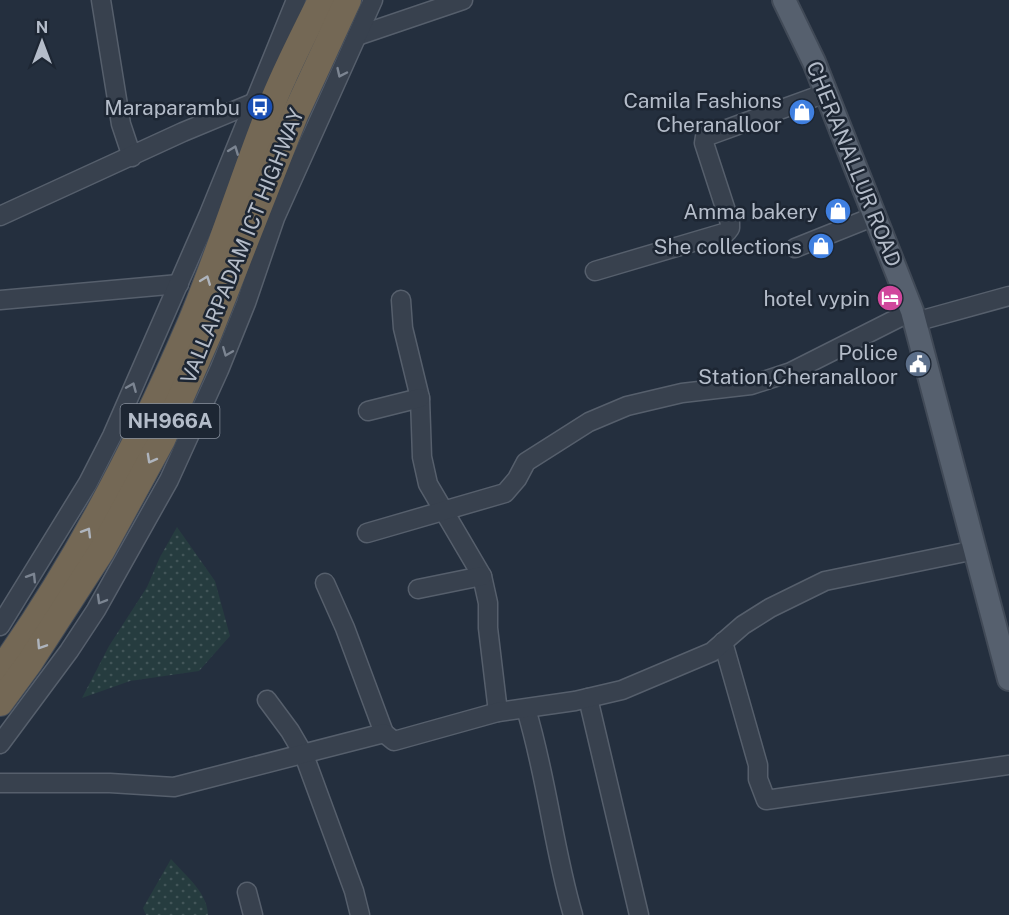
<svg xmlns="http://www.w3.org/2000/svg" width="1009" height="915" font-family="'Public Sans',sans-serif">
<style>
.grass{fill:url(#grass-dots)}
.lines{fill:none;stroke-linecap:round;stroke-linejoin:round}
.minor-casing{stroke:#565f6c;stroke-width:21}
.major-casing{stroke:#414a57;stroke-width:26}
.highway-casing{stroke:#434c59;stroke-width:28}
.minor{stroke:#38414e;stroke-width:18}
.major{stroke:#56606e;stroke-width:22}
.highway{stroke:#746855;stroke-width:26}
.oneway{stroke:#7c8592}
.oneway2{stroke:#aeb4bd}
.labels{text-anchor:middle;dominant-baseline:central;stroke-width:5;stroke-linejoin:round;paint-order:stroke}
.shield{fill:#1d2633;stroke:#878f9c;stroke-width:1.5}
.shield-label{font-size:20px;font-weight:bold;fill:#b4bcc9}
.poi-label{font-size:21px;fill:#b4bcc9;stroke:#1d2633;text-anchor:end}
.street-label{font-size:21px;fill:#b4bcc9;stroke:#1d2633}
</style>
<defs>
<pattern id="grass-dots" width="8" height="8" patternUnits="userSpaceOnUse" patternTransform="scale(1.5)"><rect width="8" height="8" fill="#263c3f"/><path d="M2 2h.1M6 6h.1" fill="none" stroke="#435659" stroke-width="1.8" stroke-linecap="round"/></pattern>
</defs>
<rect width="100%" height="100%" fill="#242f3e"/>
<g class="grass">
<path d="M 177,527 L 215,581 L 230,636 L 199,671 L 130,681 L 82,698 L 109,646 L 147,587 L 160,557 Z"/>
<path d="M 171,859 C 185,875 208,893 208,915 L 146,915 L 143,908 Z"/>
</g>
<g class="lines">
<defs>
<g id="minor">
<path d="M 101,0 L 121,124 L 132,157"/>
<path d="M 357,36 L 463,0"/>
<path d="M 0,216 L 183,132 L 253,103"/>
<path d="M 795,248 L 875,216"/>
<path d="M 595,271 L 727,232 L 730,228 L 730,223 L 704,143 L 705,137 L 826,93"/>
<path d="M 0,300 L 179,284"/>
<path d="M 401,300 L 403,328 L 420,398 L 422,457 L 428,484 L 482,576 L 488,603 L 488,628 L 498,712"/>
<path d="M 915,322 L 1009,296"/>
<path d="M 368,411 L 420,398"/>
<path d="M 367,533 L 505,493 L 517,479 L 526,462 L 589,422 L 627,406 L 682,393 L 751,385 L 791,372 L 912,311"/>
<path d="M 325,583 L 345,628 L 384,733"/>
<path d="M 418,589 L 482,576"/>
<path d="M 0,626 L 88,483 L 112,436 L 209,214 L 296,0"/>
<path d="M 723,642 L 758,765 L 758,779 L 766,800 L 1009,765"/>
<path d="M 588,698 L 639,915"/>
<path d="M 267,700 L 290,731 L 304,755 L 354,891 L 360,915"/>
<path d="M 526,709 C 547,777 553,847 573,915"/>
<path d="M 0,744 L 69,651 L 96,610 L 169,480 L 219,370 L 246,303 L 275,218 L 373,0"/>
<path d="M 0,783 L 110,783 L 174,787 L 384,733 L 394,741 L 498,712 L 575,701 L 622,690 L 712,652 L 743,625 L 770,608 L 825,581 L 975,550"/>
<path d="M 247,892 L 253,915"/>
</g>
<path id="major" d="M 784,0 L 814,62 L 912,311 L 1009,679"/>
<g id="highway">
<path d="M 0,671 C 76,564 138,445 190,324 C 221,250 244,173 274,99 C 288,65 305,32 321,0"/>
<path d="M 0,703 L 30,662 L 101,552 L 162,440 L 209,333 L 295,115 L 348,0"/>
</g>
</defs>
<use href="#minor" class="minor-casing"/>
<use href="#major" class="major-casing"/>
<use href="#highway" class="highway-casing"/>
<use href="#minor" class="minor"/>
<use href="#major" class="major"/>
<use href="#highway" class="highway"/>
</g>
<defs><path id="oneway-chevron" d="M-2-3.5L2.5 0L-2 3.5" fill="none" stroke-width="1.6" stroke-linecap="round" stroke-linejoin="round" transform="scale(1.5)"/></defs>
<g class="oneway">
<use href="#oneway-chevron" transform="translate(341 73) rotate(115)"/>
<use href="#oneway-chevron" transform="translate(234 150) rotate(-69)"/>
<use href="#oneway-chevron" transform="translate(227 352) rotate(112)"/>
<use href="#oneway-chevron" transform="translate(132 387) rotate(-67)"/>
<use href="#oneway-chevron" transform="translate(32 577) rotate(-58)"/>
<use href="#oneway-chevron" transform="translate(101 600) rotate(120)"/>
</g>
<g class="oneway2">
<use href="#oneway-chevron" transform="translate(206 280) rotate(-69)"/>
<use href="#oneway-chevron" transform="translate(151 459) rotate(119)"/>
<use href="#oneway-chevron" transform="translate(87 532) rotate(-59)"/>
<use href="#oneway-chevron" transform="translate(41 645) rotate(123)"/>
</g>
<defs>
<symbol id="bus-disc" viewBox="-11 -11 22 22"><circle r="9.5" fill="#1a4fb4" stroke="#1d2633"/><path d="M-5-6H5V4H4V6H2V4H-2V6H-4V4H-5ZM-3.5-4V0h7V-4ZM-3.5 1.2v1.5H-2V1.2ZM2 1.2v1.5H3.5V1.2Z" fill="#fff"/></symbol>
<symbol id="shop-disc" viewBox="-11 -11 22 22"><circle r="9.5" fill="#3f7fe0" stroke="#1d2633"/><path d="M-5-2.5h2.3a2.7 3.5 0 0 1 5.4 0H5L5.5 6h-11ZM-1.5-2.5h3a1.5 2.3 0 0 0-3 0Z" fill="#fff"/></symbol>
<symbol id="hotel-disc" viewBox="-11 -11 22 22"><circle r="9.5" fill="#d1479c" stroke="#1d2633"/><path d="M-6-4.5h1.5V1H6V5H4.5V3h-9V5H-6ZM-4 0a1.8 1.8 0 1 1 3.6 0ZM.5 0V-2.5h3Q6-2.5 6 0Z" fill="#fff"/></symbol>
<symbol id="civic-disc" viewBox="-11 -11 22 22"><circle r="9.5" fill="#5c6f8a" stroke="#1d2633"/><path d="M-.6-6.5H3V-4.5H.6V-3L4-1V1h2V6H-6V1h2V-1L-.6-3ZM-1.2 2.5V6h2.4V2.5Z" fill="#fff"/></symbol>
</defs>
<g fill-rule="evenodd">
<use href="#bus-disc" x="245" y="92" width="30" height="30"/>
<use href="#shop-disc" x="787" y="97" width="30" height="30"/>
<use href="#shop-disc" x="823" y="196" width="30" height="30"/>
<use href="#shop-disc" x="806" y="231" width="30" height="30"/>
<use href="#hotel-disc" x="875" y="283" width="30" height="30"/>
<use href="#civic-disc" x="903" y="349" width="30" height="30"/>
</g>
<g class="labels">
<rect class="shield" x="120.5" y="404" width="99" height="34" rx="4.5"/>
<g class="shield-label">
<text x="170" y="421">NH966A</text>
</g>
<g class="poi-label">
<text x="782" y="100">Camila Fashions<tspan x="782" dy="24">Cheranalloor</tspan></text>
<text x="240" y="107">Maraparambu</text>
<text x="818" y="211">Amma bakery</text>
<text x="802" y="246">She collections</text>
<text x="870" y="298">hotel vypin</text>
<text x="898" y="352">Police<tspan x="898" dy="24">Station,Cheranalloor</tspan></text>
</g>
<g class="street-label">
<text transform="translate(854 164) rotate(68)">CHERANALLUR ROAD</text>
<text transform="translate(242 246) rotate(-68)">VALLARPADAM ICT HIGHWAY</text>
</g>
</g>
<g transform="translate(42 42)" stroke="#1d2633" stroke-width="4.5" paint-order="stroke">
<path d="M0-4.5L10 22L0 15L-10 22Z" fill="#b4bcc9"/>
<text y="-9" font-size="16" font-weight="bold" text-anchor="middle" fill="#b4bcc9">N</text>
</g>
</svg>
